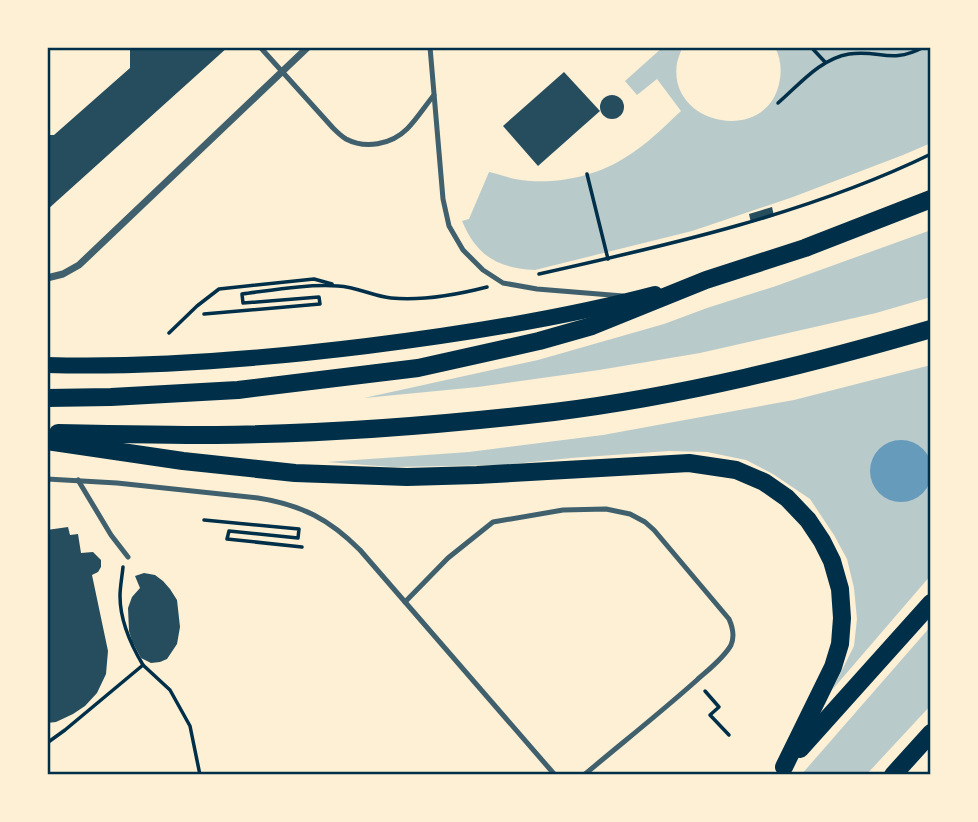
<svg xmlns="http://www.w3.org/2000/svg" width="978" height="822" font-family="Arial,sans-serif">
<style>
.green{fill:#b9caca}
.water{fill:#669bbc}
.building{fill:#264d5e}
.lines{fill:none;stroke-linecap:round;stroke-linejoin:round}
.path{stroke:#003049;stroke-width:3.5}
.service{stroke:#3f606c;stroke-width:5}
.minor{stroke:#3f606c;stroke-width:7}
.primary{stroke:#003049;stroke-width:16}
.trunk{stroke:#003049;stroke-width:18}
.neatline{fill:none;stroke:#003049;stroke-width:2.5}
</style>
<rect width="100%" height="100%" fill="#fdf0d5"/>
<g class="green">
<path d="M 663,47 L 682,47 C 681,52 678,58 677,63 C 667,125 765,145 779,84 C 782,71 781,59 775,47 L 931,47 L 931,143 L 903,155 L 793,197 L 692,231 L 535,270 C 497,268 477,256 462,221 L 469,219 L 489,172 C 498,174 506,177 515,179 C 551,186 596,177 626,157 C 646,145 664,127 681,111 L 657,79 L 637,95 L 625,81 Z"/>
<path d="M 931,230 L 931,297 L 876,313 L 700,353 L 599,370 L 478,387 L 364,398 L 538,360 L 664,324 L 707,308 L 776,286 Z"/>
<path d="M 931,365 L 931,575 L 832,690 L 854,646 L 857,619 L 854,588 L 847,559 L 834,535 L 810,499 L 773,474 L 746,460 L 707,452 L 669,451 L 571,458 L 503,465 L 392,467 L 327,462 L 469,452 L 603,435 L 794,400 Z"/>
<path d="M 931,626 L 931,705 L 866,775 L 801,775 Z"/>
</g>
<circle class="water" cx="901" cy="471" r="31"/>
<g class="building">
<path d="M 130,47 L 228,47 L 47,210 L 47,135 L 54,135 L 130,68 Z"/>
<path d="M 564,72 L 600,111 L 538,166 L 503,126 Z"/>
<circle cx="612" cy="107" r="12"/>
<path d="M 772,207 L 774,216 L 751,223 L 749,214 Z"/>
<path d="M 68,527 L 70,535 L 78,534 L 81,553 L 93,552 L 101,560 L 101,567 L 98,572 L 92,575 L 108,651 L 106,674 L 97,693 L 85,706 L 73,714 L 56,722 L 47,723 L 47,530 Z"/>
<path d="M 144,573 L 155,575 L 163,581 L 170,589 L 177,600 L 180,627 L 177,644 L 167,659 L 160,662 L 151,663 L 141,658 L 132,641 L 129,631 L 128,608 L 132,597 L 140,588 L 135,576 Z"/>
</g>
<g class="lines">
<g class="path">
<path d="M 811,47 L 825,62"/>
<path d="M 778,103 C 800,84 820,59 849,54 C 880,49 890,65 924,47"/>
<path d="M 587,174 L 608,259"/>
<path d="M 539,274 C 669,245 810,213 931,154"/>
<path d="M 204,314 L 320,304 L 319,297 L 243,303 L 242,294 C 273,290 307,284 338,286 C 357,287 373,296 391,298 C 423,301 456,295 487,287"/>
<path d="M 169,333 L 197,306 L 219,289 L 314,279 L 332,284"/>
<path d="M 204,520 L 299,529 L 298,538 L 229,531 L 227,539 L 302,547"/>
<path d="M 123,567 C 122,577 120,587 120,596 C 120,621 131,645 143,665"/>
<path d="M 705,691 L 719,707 L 710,715 L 729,735"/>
<path d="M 47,743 L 65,730 L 143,665 L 170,690 L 190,726 L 200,775"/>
</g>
<g class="service">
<path d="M 260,47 L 333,128 C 337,132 341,136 346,139 C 365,149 391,145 407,129 C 417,119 425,106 434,95"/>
<path d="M 430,47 L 443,199 L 449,226 L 463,250 L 483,270 L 503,283 L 537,289 L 623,296"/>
<path d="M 47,479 L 117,483 L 258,498 C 302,505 329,519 360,550 L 555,775"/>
<path d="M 78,480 L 111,535 L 128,557"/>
<path d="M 405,602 L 448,558 L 493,522 L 563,510 L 606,509 L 630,514 L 645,522 L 654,530 L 729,619 C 733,628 735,636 731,645 C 724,658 708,670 697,680 C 660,713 622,743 584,775"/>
</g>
<path class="minor" d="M 47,278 L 63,274 L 79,265 L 308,47"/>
<path class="primary" d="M 47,365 C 154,368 261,359 367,346 C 463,334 560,319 655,294"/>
<g class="trunk">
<path d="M 47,398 L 111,397 L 238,390 L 418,368 L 539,341 L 592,326 L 706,280 L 805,248 L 931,199"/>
<path d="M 58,433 C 111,434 164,435 216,435 C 329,434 442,425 554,412 C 682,396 807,365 931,329"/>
<path d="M 47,441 L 183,461 L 295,473 L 407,477 L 477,475 L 689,463 L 736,470 L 764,482 L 787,498 L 808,520 L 822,541 L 832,561 L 840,589 L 842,618 L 840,644 L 833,667 L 784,767"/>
<path d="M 800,749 L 931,603"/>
<path d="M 893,775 L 931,733"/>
</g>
</g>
<rect width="978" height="822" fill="none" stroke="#fdf0d5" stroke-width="98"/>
<rect x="49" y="49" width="880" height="724" class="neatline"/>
</svg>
